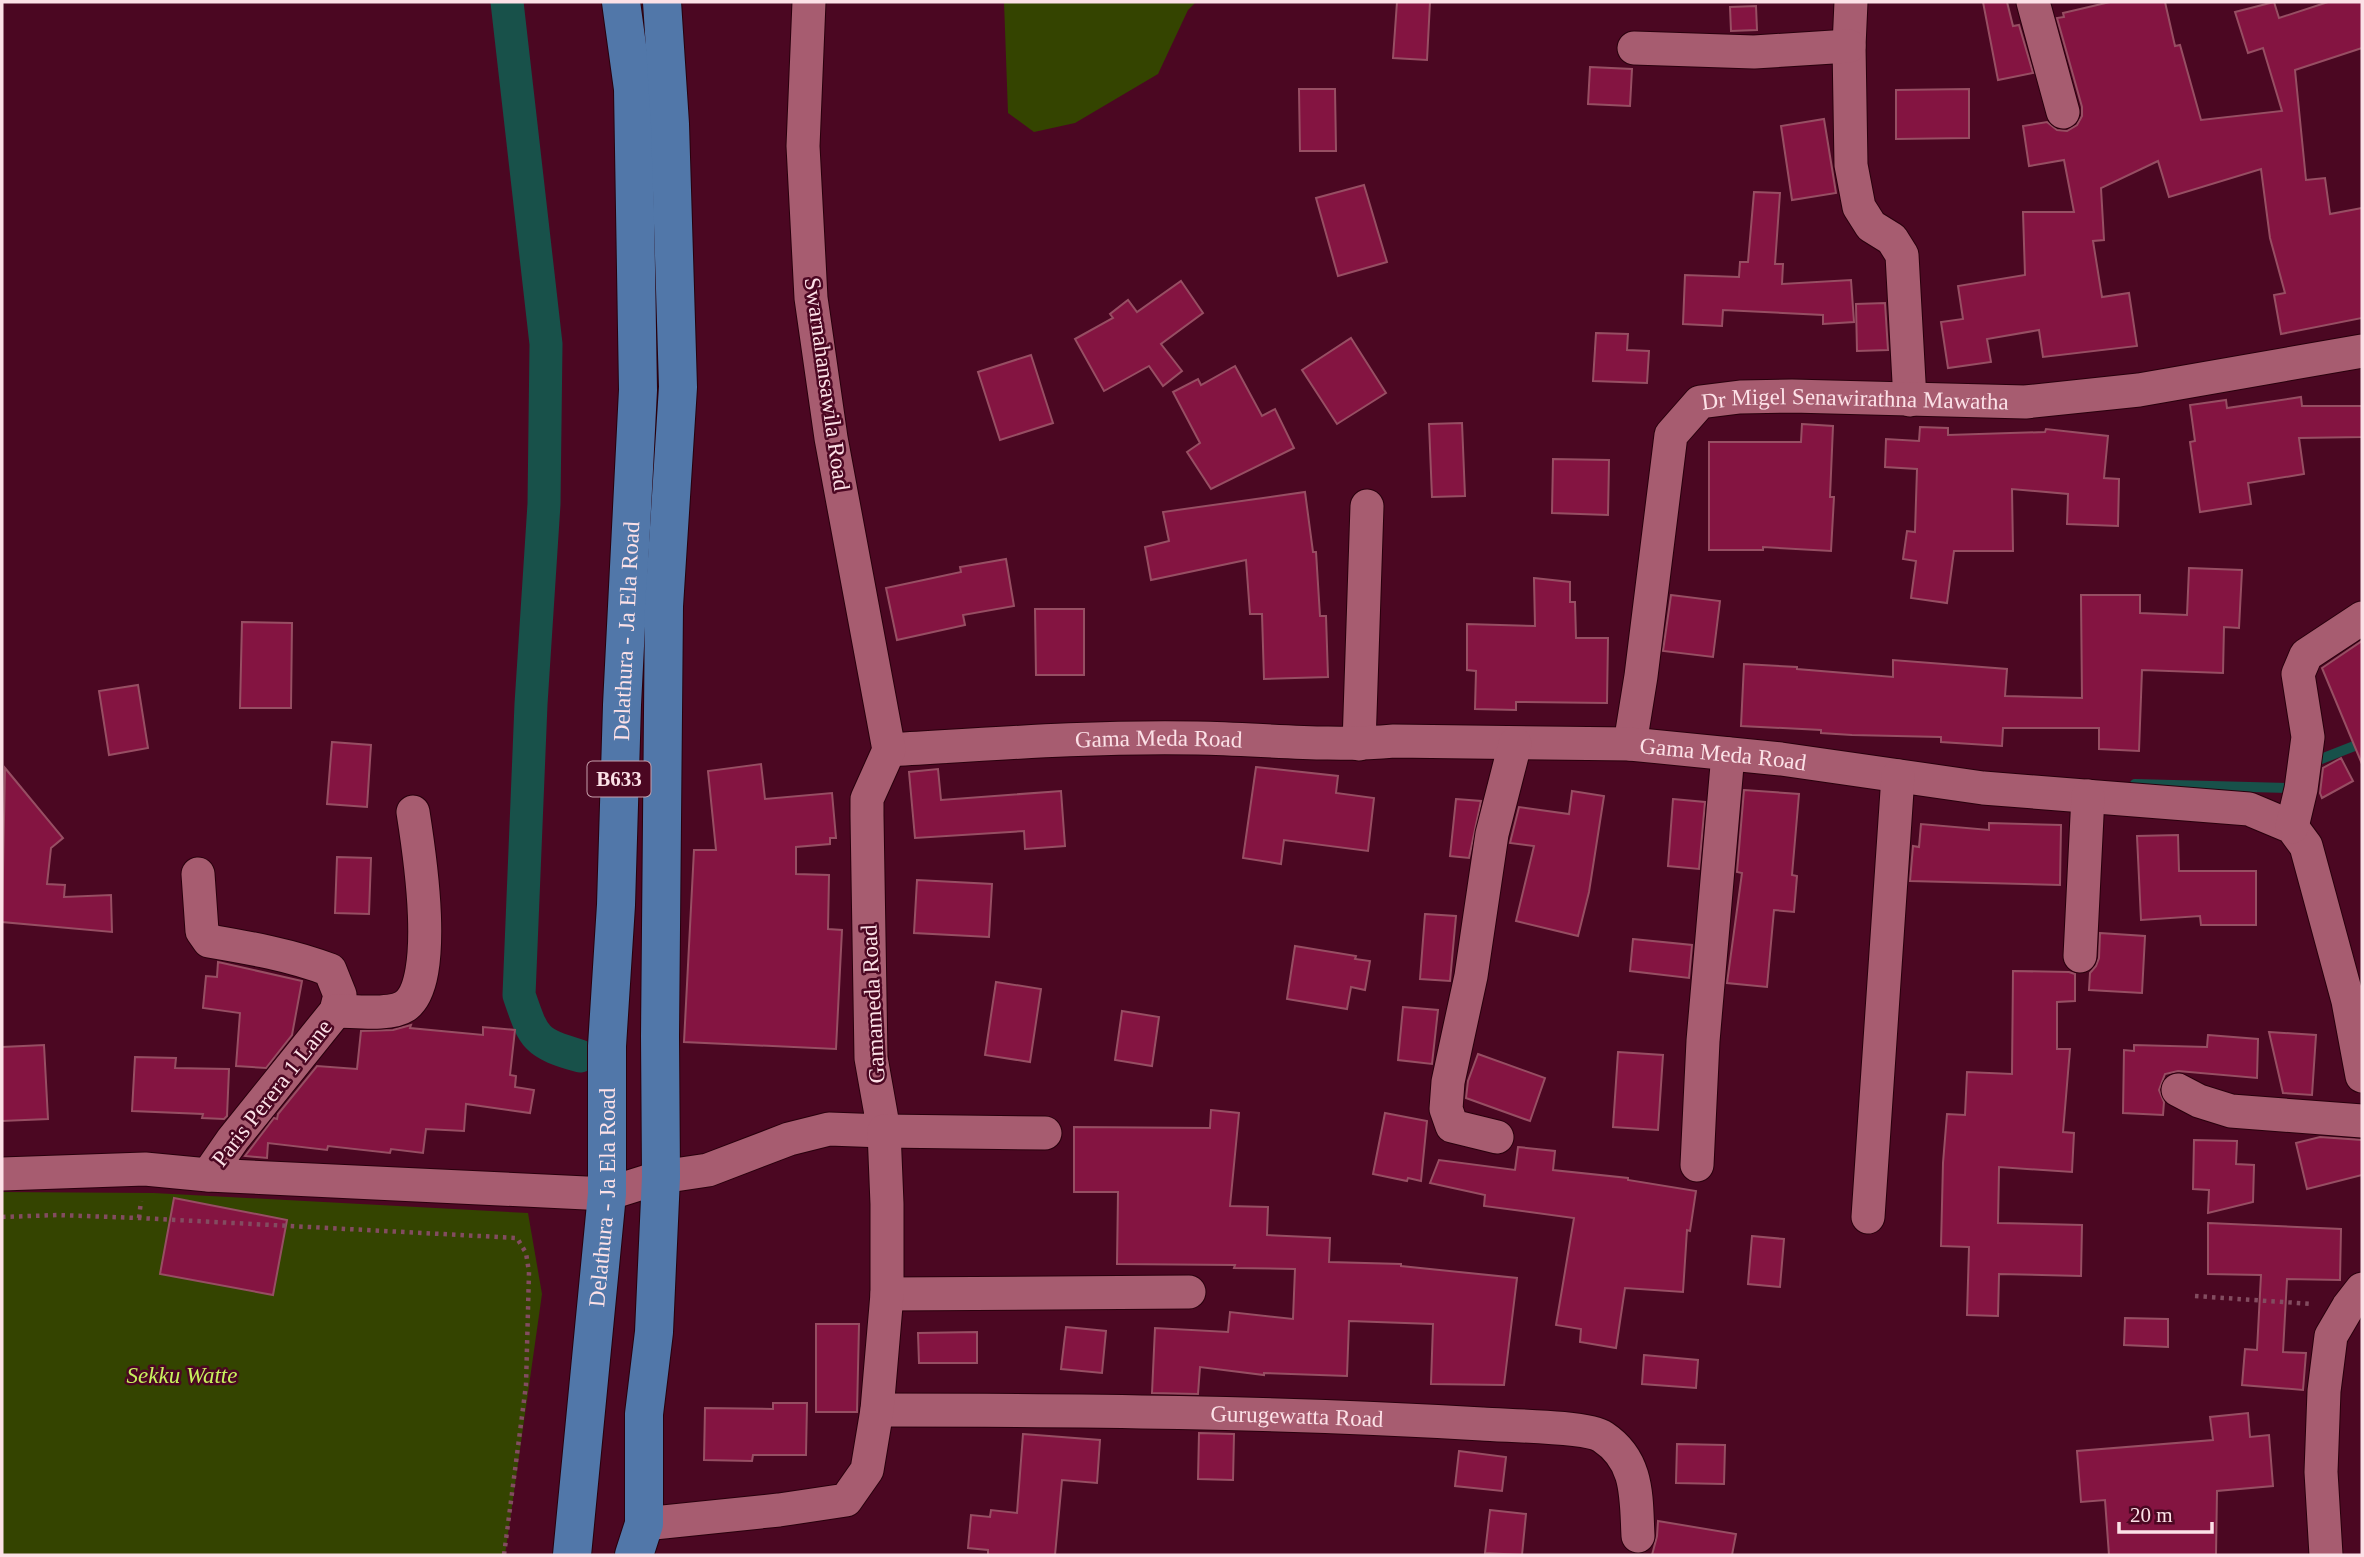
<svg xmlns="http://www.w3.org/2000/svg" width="2364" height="1557" font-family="Georgia,serif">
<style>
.green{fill:#344400}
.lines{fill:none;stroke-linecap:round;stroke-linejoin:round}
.stream{stroke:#18514a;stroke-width:10}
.canal{stroke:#18514a;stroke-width:33}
.building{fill:#841441;stroke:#974e63;stroke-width:2}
.minor-casing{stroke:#29000d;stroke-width:35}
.major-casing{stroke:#29000d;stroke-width:40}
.path{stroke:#834c60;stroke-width:4.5;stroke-dasharray:3.5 5;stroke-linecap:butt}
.minor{stroke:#a75c70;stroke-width:33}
.major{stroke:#5177a9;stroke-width:38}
.labels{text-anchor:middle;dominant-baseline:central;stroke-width:5;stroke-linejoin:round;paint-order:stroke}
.shield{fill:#4b0722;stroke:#c7a0ac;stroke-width:2}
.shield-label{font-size:21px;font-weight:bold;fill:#fce1e7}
.street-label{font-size:23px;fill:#fce1e7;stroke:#4b0722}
.park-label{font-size:23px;font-style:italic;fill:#c8f25e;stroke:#4b0722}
</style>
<rect width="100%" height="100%" fill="#4b0722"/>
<g class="green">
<path d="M 1004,2 L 1196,2 L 1188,10 L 1158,74 L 1075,123 L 1034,132 L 1008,113 Z"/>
<path d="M 2,1192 L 154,1193 L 528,1213 L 542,1294 L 505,1555 L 2,1555 Z"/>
</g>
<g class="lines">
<g class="stream">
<path d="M 2311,763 L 2362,743"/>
<path d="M 2135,784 L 2290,788 L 2293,785"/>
</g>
<path class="canal" d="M 507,2 L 546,344 L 544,504 L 531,704 L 519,995 C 534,1039 535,1043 580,1056"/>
</g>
<g class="building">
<path d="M 1397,2 L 1430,2 L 1427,60 L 1393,58 Z"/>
<path d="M 1983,2 L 2007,2 L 2013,26 L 2019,25 L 2033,73 L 1998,80 Z"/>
<path d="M 2110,2 L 2165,2 L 2175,46 L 2180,45 L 2201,120 L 2282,111 L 2263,48 L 2248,53 L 2235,12 L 2274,2 L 2279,18 L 2328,2 L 2362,2 L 2362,48 L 2295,70 L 2306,180 L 2325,178 L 2330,214 L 2362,208 L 2362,318 L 2281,334 L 2274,295 L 2285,293 L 2270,238 L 2261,169 L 2169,197 L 2158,161 L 2101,188 L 2104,240 L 2093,241 L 2102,297 L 2129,293 L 2137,346 L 2043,357 L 2039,330 L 1987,339 L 1991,362 L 1948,368 L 1941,322 L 1963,319 L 1958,286 L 2025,275 L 2023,212 L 2074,212 L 2064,160 L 2029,166 L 2023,126 L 2047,122 L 2057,130 L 2067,131 L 2077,125 L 2082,116 L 2082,107 L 2057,18 L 2064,17 L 2063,13 Z"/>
<path d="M 1756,6 L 1757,30 L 1731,31 L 1730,7 Z"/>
<path d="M 1590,67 L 1632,69 L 1630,106 L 1588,104 Z"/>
<path d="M 1299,89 L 1335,89 L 1336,151 L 1300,151 Z"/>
<path d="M 1969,89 L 1969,138 L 1896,139 L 1896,90 Z"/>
<path d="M 1824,119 L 1836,193 L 1792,200 L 1781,126 Z"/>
<path d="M 1364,185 L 1387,262 L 1338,276 L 1316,198 Z"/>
<path d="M 1754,192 L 1780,193 L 1775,264 L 1783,264 L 1782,284 L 1851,280 L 1854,322 L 1823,324 L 1823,315 L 1723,310 L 1722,326 L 1683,324 L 1685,275 L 1739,277 L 1740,262 L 1748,262 Z"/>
<path d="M 1181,281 L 1203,313 L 1161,344 L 1182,371 L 1163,386 L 1149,366 L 1104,391 L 1075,339 L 1113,318 L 1110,314 L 1128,300 L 1137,312 Z"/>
<path d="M 1885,303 L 1888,350 L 1857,351 L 1856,304 Z"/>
<path d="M 1596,333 L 1628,334 L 1627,350 L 1649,351 L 1647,383 L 1593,381 Z"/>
<path d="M 1351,338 L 1386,393 L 1337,424 L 1302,370 Z"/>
<path d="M 1031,355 L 1053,423 L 1000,440 L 978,372 Z"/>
<path d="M 1235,366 L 1262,416 L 1275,409 L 1294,448 L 1211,489 L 1187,452 L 1200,443 L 1173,392 L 1198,379 L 1201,385 Z"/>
<path d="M 2301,397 L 2302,406 L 2362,406 L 2362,437 L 2299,438 L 2304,474 L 2248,483 L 2251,504 L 2200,512 L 2190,442 L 2195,441 L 2190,405 L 2226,400 L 2227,408 Z"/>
<path d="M 1462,423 L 1465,496 L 1432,497 L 1429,424 Z"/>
<path d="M 1802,424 L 1833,426 L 1830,497 L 1834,497 L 1831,551 L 1763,547 L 1763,550 L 1709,550 L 1709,442 L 1801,442 Z"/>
<path d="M 1920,427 L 1948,428 L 1948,435 L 2045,432 L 2046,429 L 2108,436 L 2104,478 L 2119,479 L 2118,526 L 2067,524 L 2068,494 L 2012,489 L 2013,551 L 1954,551 L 1947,603 L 1911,598 L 1916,561 L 1903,559 L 1907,531 L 1915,532 L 1917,469 L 1885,467 L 1886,439 L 1919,441 Z"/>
<path d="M 1553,459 L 1609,460 L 1608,515 L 1552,513 Z"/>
<path d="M 1305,492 L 1313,552 L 1316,552 L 1320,616 L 1326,616 L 1328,677 L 1264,679 L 1262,614 L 1250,614 L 1246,560 L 1151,580 L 1145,547 L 1169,541 L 1163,512 Z"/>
<path d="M 1006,559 L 1014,606 L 963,615 L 965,625 L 897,640 L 886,588 L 961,572 L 960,567 Z"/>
<path d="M 2189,568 L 2242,570 L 2239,628 L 2224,627 L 2223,673 L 2142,670 L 2139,751 L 2099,749 L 2099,728 L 2003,728 L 2002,746 L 1941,742 L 1941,737 L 1852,735 L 1821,733 L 1821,730 L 1741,726 L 1744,664 L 1797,667 L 1797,669 L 1893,677 L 1893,660 L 2007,669 L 2005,696 L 2082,698 L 2081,595 L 2140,595 L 2140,613 L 2187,615 Z"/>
<path d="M 1534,578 L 1570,582 L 1570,602 L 1575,602 L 1576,638 L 1608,638 L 1607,703 L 1516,702 L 1516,710 L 1475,709 L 1476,671 L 1467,670 L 1467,624 L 1535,626 Z"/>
<path d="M 1671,595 L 1720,601 L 1713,657 L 1663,651 Z"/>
<path d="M 1035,609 L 1084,609 L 1084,675 L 1036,675 Z"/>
<path d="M 242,622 L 292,623 L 291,708 L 240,708 Z"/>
<path d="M 2362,641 L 2362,764 L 2322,668 Z"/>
<path d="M 138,685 L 148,748 L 109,755 L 99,691 Z"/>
<path d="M 332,742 L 371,745 L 367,807 L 327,804 Z"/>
<path d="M 2341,758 L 2353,781 L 2322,798 L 2320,793 L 2323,768 Z"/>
<path d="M 761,764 L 765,799 L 832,793 L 836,838 L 830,838 L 830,844 L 796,847 L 796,874 L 829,875 L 828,929 L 842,930 L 836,1049 L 684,1042 L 694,850 L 716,850 L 708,771 Z"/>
<path d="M 1256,767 L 1338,776 L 1336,793 L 1374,798 L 1368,851 L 1284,840 L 1281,864 L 1243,858 Z"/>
<path d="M 5,768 L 63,838 L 51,848 L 47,884 L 65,885 L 64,897 L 111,895 L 112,932 L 2,922 Z"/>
<path d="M 938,769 L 941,800 L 1061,791 L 1065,846 L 1025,849 L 1024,831 L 915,838 L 909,772 Z"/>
<path d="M 1744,790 L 1799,794 L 1792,875 L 1797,876 L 1794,912 L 1774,910 L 1767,987 L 1727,983 L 1742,873 L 1737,872 Z"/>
<path d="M 1572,791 L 1604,796 L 1589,892 L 1578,936 L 1516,921 L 1534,846 L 1510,843 L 1519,807 L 1569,814 Z"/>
<path d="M 1456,799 L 1481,801 L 1469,858 L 1450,856 Z"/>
<path d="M 1673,799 L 1705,802 L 1699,869 L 1668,866 Z"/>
<path d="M 1989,823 L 2061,825 L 2060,885 L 1910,881 L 1913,846 L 1919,847 L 1921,824 L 1989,830 Z"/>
<path d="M 2178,835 L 2179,871 L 2256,871 L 2256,925 L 2201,925 L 2200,916 L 2141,920 L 2137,836 Z"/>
<path d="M 337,857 L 371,858 L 369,914 L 335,913 Z"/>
<path d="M 917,880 L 992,884 L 989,937 L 914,933 Z"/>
<path d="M 1425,914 L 1456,916 L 1450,981 L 1420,979 Z"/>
<path d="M 2100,933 L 2145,936 L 2142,993 L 2089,990 L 2090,973 L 2096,966 L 2099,958 Z"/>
<path d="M 1633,939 L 1692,945 L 1689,978 L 1630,971 Z"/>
<path d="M 1295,946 L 1356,956 L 1355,959 L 1370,961 L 1365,990 L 1351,987 L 1347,1009 L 1287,999 Z"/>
<path d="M 218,962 L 302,981 L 292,1035 L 266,1068 L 236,1066 L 240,1013 L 203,1008 L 206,976 L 217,977 Z"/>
<path d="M 2013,971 L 2069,972 L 2075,974 L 2075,1001 L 2057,1002 L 2057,1049 L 2070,1049 L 2063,1132 L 2074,1133 L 2072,1172 L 1999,1167 L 1998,1223 L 2082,1225 L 2081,1276 L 1999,1274 L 1998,1316 L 1967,1315 L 1969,1247 L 1941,1246 L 1943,1163 L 1947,1114 L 1965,1115 L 1967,1072 L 2012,1074 Z"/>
<path d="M 996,982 L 1041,989 L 1030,1062 L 985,1055 Z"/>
<path d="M 1403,1007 L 1438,1010 L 1432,1064 L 1398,1060 Z"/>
<path d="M 1122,1011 L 1159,1017 L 1152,1066 L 1115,1060 Z"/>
<path d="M 411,1025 L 410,1028 L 483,1035 L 483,1027 L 515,1030 L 510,1075 L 516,1076 L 515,1087 L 534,1090 L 530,1113 L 466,1104 L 464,1131 L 426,1129 L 423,1153 L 391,1149 L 390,1153 L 328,1146 L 327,1150 L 268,1143 L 267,1158 L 245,1156 L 274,1118 L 277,1119 L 278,1114 L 317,1066 L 357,1069 L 361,1031 L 393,1030 Z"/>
<path d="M 2269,1032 L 2316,1035 L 2312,1095 L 2283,1093 Z"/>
<path d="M 2208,1035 L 2258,1039 L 2257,1078 L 2178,1071 L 2165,1074 L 2159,1090 L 2164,1102 L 2163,1115 L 2123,1113 L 2124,1050 L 2134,1051 L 2134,1045 L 2207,1047 Z"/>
<path d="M 44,1045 L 48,1119 L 2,1121 L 2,1047 Z"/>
<path d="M 1618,1052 L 1663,1055 L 1658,1130 L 1613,1127 Z"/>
<path d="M 1478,1054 L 1545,1078 L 1530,1121 L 1466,1098 L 1468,1081 Z"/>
<path d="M 135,1057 L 176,1058 L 175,1068 L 229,1069 L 227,1116 L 224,1119 L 202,1118 L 203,1114 L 132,1111 Z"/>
<path d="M 1211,1110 L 1239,1113 L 1230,1206 L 1268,1207 L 1267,1235 L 1330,1238 L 1329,1262 L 1401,1264 L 1401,1266 L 1517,1278 L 1504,1385 L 1431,1384 L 1433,1324 L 1349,1321 L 1347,1376 L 1264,1373 L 1264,1375 L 1200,1367 L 1198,1394 L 1152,1393 L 1155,1328 L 1228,1332 L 1230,1312 L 1293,1319 L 1295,1269 L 1234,1268 L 1235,1265 L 1117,1264 L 1118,1192 L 1074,1192 L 1074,1127 L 1210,1128 Z"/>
<path d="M 1385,1113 L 1427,1121 L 1421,1181 L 1408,1178 L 1407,1181 L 1373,1174 Z"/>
<path d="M 2320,1137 L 2362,1140 L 2362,1175 L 2307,1189 L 2296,1143 Z"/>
<path d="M 2194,1140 L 2237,1141 L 2236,1164 L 2254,1165 L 2253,1202 L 2208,1213 L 2209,1190 L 2193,1189 Z"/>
<path d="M 1518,1147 L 1555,1151 L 1553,1170 L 1628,1178 L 1628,1180 L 1696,1191 L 1690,1231 L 1687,1230 L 1683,1292 L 1625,1288 L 1616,1348 L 1580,1342 L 1581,1329 L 1556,1325 L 1574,1218 L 1484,1206 L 1485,1195 L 1430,1183 L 1439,1160 L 1515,1170 Z"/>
<path d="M 174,1198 L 287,1220 L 273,1295 L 160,1274 Z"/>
<path d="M 2208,1223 L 2341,1229 L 2340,1280 L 2287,1279 L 2283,1352 L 2306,1353 L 2303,1390 L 2242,1385 L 2245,1349 L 2257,1350 L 2261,1275 L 2208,1274 Z"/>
<path d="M 1752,1236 L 1784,1239 L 1780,1287 L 1748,1284 Z"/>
<path d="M 2125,1318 L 2168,1319 L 2168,1347 L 2124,1345 Z"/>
<path d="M 816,1324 L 859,1324 L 857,1412 L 816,1412 Z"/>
<path d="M 1066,1327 L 1106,1331 L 1102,1373 L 1061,1369 Z"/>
<path d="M 977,1332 L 977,1363 L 919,1363 L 918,1333 Z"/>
<path d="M 1644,1355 L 1698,1360 L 1696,1388 L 1642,1384 Z"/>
<path d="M 773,1403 L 807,1403 L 806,1455 L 753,1455 L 752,1461 L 704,1460 L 705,1408 L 773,1409 Z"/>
<path d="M 2248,1413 L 2250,1437 L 2269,1435 L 2273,1486 L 2217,1491 L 2216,1555 L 2109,1555 L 2105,1500 L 2081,1502 L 2077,1451 L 2213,1440 L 2210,1417 Z"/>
<path d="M 1199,1433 L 1234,1434 L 1233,1480 L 1198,1479 Z"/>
<path d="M 1023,1434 L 1100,1440 L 1097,1483 L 1062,1480 L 1055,1555 L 988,1555 L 988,1550 L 968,1548 L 971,1515 L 990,1517 L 991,1510 L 1017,1513 Z"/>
<path d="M 1677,1444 L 1725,1445 L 1724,1484 L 1676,1483 Z"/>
<path d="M 1459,1451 L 1506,1457 L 1502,1491 L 1455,1486 Z"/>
<path d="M 1490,1510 L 1526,1514 L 1522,1555 L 1485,1553 Z"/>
<path d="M 1658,1521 L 1736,1534 L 1732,1555 L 1652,1555 L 1657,1536 Z"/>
</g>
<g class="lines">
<defs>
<g id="minor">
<path d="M 1851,2 L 1849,46 L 1851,165 L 1859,207 L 1871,226 L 1892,239 L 1902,255 L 1910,400"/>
<path d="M 2033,2 L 2063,112"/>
<path d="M 1634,48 L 1754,52 L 1849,46"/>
<path d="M 1359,744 L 1367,506"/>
<path id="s1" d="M 1630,744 L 1641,676 L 1671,435 L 1700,402 L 1740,397 L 1792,396 L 2025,402 L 2139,390 L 2362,351"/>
<path id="s2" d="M 889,750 C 992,744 1094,736 1197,738 C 1262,739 1328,747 1394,741 L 1630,744 L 1781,759 L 1983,788 L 2249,809 L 2292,827 L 2306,846 L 2348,1001 L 2362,1076"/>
<path d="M 2292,827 L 2301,789 L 2308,737 L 2298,674 L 2306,655 L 2362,618"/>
<path d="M 198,874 L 202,931 L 209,941 C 250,948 291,955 330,970 L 340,995 L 336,1011 L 233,1139 L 208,1175"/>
<path d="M 2080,956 L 2088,796"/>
<path d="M 336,1011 C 354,1011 390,1016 405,1006 C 440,982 419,850 413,812"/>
<path d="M 2178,1090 L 2199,1101 L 2231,1111 L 2362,1121"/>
<path d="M 1497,1137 L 1452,1126 L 1446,1109 L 1448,1082 L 1471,976 L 1492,834 L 1515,744"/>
<path d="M 1697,1165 L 1703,1041 L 1728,754"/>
<path d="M 2,1174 L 145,1169 L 208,1175 L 607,1194 L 661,1177 L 708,1170 L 789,1139 L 829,1129 L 884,1131 L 871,1058 L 867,816 L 867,799 L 889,750 L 831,438 L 811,298 L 803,146 L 809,2"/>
<path d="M 1868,1217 L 1898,776"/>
<path d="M 887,1294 L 1189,1292"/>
<path id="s3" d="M 877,1410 C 1078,1410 1280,1412 1482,1424 C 1505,1426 1587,1426 1603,1437 C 1639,1461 1636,1497 1638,1536"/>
<path d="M 644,1524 L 779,1510 L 846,1500 L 867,1470 L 877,1410 L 887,1294 L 887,1204 L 884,1131 L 1045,1133"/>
<path d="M 2326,1555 L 2321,1472 L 2324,1391 L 2331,1336 L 2348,1307 L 2362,1289"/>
</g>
<g id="major">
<path id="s4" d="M 572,1555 L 607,1194 L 607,1046 L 616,905 L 622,705 L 638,390 L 633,89 L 621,2"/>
<path d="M 634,1555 L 644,1524 L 644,1414 L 654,1332 L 661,1177 L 660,1036 L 664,606 L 678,387 L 670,124 L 662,2"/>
</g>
</defs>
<use href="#minor" class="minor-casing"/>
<use href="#major" class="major-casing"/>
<g class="path">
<path d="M 2,1217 L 57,1215 L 139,1218 L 517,1238 L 526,1253 L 529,1272 L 526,1385 L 504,1555"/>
<path d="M 139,1218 L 141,1201"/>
<path d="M 2195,1296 L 2312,1304"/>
</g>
<use href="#minor" class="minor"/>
<use href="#major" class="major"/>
</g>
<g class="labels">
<rect class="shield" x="587.5" y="761.5" width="63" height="35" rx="5"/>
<g class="shield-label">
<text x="619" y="779">B633</text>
</g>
<g class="street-label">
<text transform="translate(827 384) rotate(82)">Swarnahansawila Road</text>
<text stroke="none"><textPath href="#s1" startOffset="511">Dr Migel Senawirathna Mawatha</textPath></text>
<text stroke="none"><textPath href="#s4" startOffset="926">Delathura - Ja Ela Road</textPath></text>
<text stroke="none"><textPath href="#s2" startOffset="270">Gama Meda Road</textPath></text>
<text stroke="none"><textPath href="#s2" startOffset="835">Gama Meda Road</textPath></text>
<text transform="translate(873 1004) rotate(-93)">Gamameda Road</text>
<text transform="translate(272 1093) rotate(-52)">Paris Perera 1 Lane</text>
<text stroke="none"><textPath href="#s4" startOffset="359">Delathura - Ja Ela Road</textPath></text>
<text stroke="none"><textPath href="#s3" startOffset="420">Gurugewatta Road</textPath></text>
</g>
<g class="park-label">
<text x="182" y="1375">Sekku Watte</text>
</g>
</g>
<rect width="2364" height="1557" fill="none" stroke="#fce1e7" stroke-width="7"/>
<path d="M2119 1522v10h93v-10" fill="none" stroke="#fce1e7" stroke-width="3.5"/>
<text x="2130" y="1522" font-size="21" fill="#fce1e7" stroke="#4b0722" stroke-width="5" paint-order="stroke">20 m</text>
</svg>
